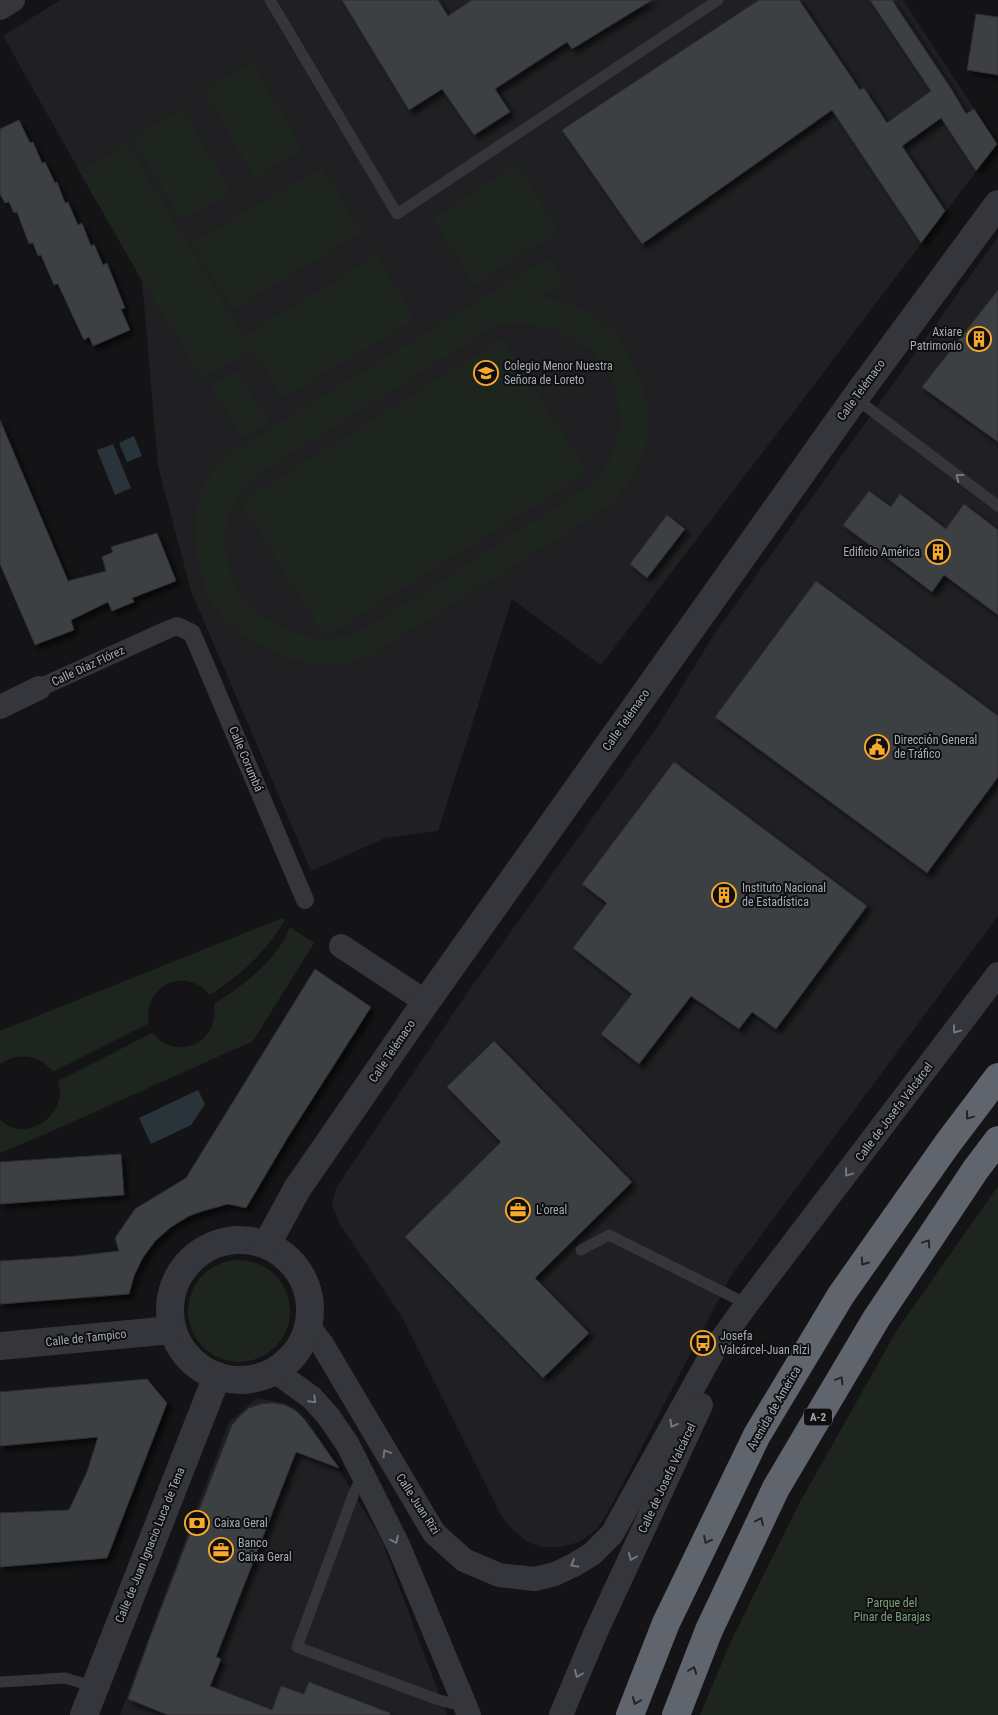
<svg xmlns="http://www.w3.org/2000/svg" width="998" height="1715" font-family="'Roboto Condensed',sans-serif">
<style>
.built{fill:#202023}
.green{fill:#1e251e;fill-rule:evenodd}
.water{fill:#29333a}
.building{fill:#3e3f43;stroke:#2e2e32;filter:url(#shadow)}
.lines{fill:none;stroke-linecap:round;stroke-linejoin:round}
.service{stroke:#35363b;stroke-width:11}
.pedestrian{stroke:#35363b;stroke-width:18}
.minor{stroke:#35363b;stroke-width:24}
.tertiary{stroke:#35363b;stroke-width:28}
.motorway{stroke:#60646c;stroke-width:28}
.oneway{stroke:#73767f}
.oneway2{stroke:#232427}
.labels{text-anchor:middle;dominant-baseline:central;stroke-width:4;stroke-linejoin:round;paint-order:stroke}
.shield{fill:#0f0f10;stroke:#787c84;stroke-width:1}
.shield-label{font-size:11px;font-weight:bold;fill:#a5abb6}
.poi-label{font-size:12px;fill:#a5abb6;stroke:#0f0f10;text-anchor:start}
.street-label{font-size:12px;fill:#a5abb6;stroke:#0f0f10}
.park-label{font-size:12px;fill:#7ba27c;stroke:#0f0f10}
</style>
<defs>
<filter id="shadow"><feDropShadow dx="4.5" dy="4.5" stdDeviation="2.5" flood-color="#0009"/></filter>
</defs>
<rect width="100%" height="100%" fill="#141416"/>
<g class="built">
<path d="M 60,0 L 903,0 L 997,144 L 601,665 L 512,599 L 438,831 L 385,838 L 311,871 L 191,591 L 158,466 L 142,281 L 3,36 Z"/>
<path d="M 998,237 L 998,916 L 731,1276 L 608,1512 L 597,1529 L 579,1542 L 561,1547 L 540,1547 L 525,1540 L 510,1527 L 501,1515 L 402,1317 L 339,1223 L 332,1205 L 336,1188 L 465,996 L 658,726 L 713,636 Z"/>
<path d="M 257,1398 L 287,1404 L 299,1411 L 309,1420 L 381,1539 L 447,1715 L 120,1715 L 229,1422 Z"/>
</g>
<g class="green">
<path d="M 252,63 L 303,149 L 255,178 L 204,91 Z"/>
<path d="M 181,109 L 231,192 L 183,221 L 132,139 Z"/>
<path d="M 127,144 L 252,350 L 203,379 L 140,276 L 79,171 Z"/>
<path d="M 516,164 L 559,231 L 475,285 L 432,219 Z"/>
<path d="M 322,167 L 361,233 L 233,309 L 191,244 Z"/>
<path d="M 377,255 L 414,320 L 283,398 L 244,336 Z"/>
<path d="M 549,257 L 565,282 L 538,299 C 542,299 548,298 553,299 C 575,303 600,316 615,333 C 619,337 622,344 625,349 C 641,377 652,406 647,439 C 641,469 629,483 611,505 L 379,650 C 374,653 368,657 362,659 C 312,677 247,649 216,609 C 198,586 191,530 198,503 C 202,485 213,471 224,457 ZM 513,323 L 554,328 L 593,352 L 606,368 L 615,391 L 621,422 L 612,457 L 596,481 L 374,624 C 360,629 345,639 330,639 C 305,641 261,621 245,601 C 232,586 223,551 225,532 C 228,507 245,487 263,471 L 493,327 Z"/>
<path d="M 503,338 L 587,473 L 325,637 L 241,502 Z"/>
<path d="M 237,371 L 269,422 L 243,438 L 211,385 Z"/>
<path d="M 282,918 L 285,920 C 262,956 245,971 210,995 C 205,990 200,985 194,983 C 168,972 143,998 149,1023 L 53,1072 C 41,1054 17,1052 0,1064 L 0,1031 Z"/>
<path d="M 290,927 L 314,943 L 253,1041 L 50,1132 L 0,1153 L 0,1120 C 4,1123 9,1127 14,1128 C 36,1133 59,1116 60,1093 C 60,1089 58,1085 58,1081 L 152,1033 C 156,1036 160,1041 164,1043 C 193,1057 219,1034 214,1004 C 244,984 277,961 290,927 Z"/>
<path d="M 998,1186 L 998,1715 L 700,1715 L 731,1641 L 799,1504 L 897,1330 Z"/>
<circle cx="239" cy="1311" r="51"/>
</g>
<g class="water">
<path d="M 134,436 L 142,456 L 127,462 L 119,443 Z"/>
<path d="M 113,444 L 131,488 L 115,495 L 97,450 Z"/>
<path d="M 198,1090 L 205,1104 L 191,1125 L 151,1144 L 139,1118 Z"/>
</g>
<g class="building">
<path d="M 342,0 L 438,0 L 448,16 L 472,0 L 652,0 L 572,49 L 567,42 L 495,89 L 510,112 L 474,135 L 442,89 L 409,110 Z"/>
<path d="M 759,0 L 799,0 L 860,90 L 864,88 L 887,123 L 931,91 L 870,0 L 892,0 L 952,90 L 966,114 L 974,109 L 997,144 L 976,171 L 941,118 L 902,146 L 945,211 L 921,243 L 832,110 L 642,244 L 562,130 Z"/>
<path d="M 976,14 L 998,17 L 998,75 L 967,70 Z"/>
<path d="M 19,120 L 30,143 L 33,142 L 42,163 L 45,162 L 55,183 L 57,182 L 65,203 L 68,202 L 78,225 L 82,223 L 91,246 L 94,244 L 103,265 L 107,263 L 125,308 L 121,309 L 130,330 L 93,346 L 89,337 L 84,340 L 58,284 L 54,285 L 41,255 L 38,256 L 33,243 L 29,244 L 17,212 L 14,213 L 9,202 L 5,203 L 0,194 L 0,129 Z"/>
<path d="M 998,290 L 998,442 L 922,387 Z"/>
<path d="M 0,420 L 68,581 L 106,571 L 102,557 L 113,552 L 111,547 L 157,533 L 176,581 L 132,598 L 134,602 L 112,611 L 108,602 L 71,620 L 74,630 L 35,645 L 0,564 Z"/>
<path d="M 869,491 L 891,507 L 900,494 L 946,529 L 964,504 L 998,530 L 998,615 L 944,575 L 932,592 L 843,525 Z"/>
<path d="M 667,515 L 685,529 L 647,578 L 630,564 Z"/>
<path d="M 816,581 L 998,716 L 998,777 L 927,873 L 715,717 Z"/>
<path d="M 674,762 L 867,906 L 776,1029 L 752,1012 L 739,1029 L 691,996 L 639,1064 L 601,1034 L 632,994 L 573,948 L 607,903 L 582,884 Z"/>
<path d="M 315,969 L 371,1007 L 288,1137 L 246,1208 L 228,1204 L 203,1211 L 189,1216 L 171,1227 L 155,1241 L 142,1259 L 134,1276 L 129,1294 L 0,1304 L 0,1261 L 77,1256 L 119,1251 L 115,1238 L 135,1209 L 186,1178 Z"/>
<path d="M 494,1041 L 632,1182 L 535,1278 L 589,1333 L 543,1378 L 405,1237 L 501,1142 L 447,1087 Z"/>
<path d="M 121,1154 L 124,1195 L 0,1204 L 0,1162 Z"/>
<path d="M 147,1379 L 167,1403 L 107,1558 L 0,1567 L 0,1513 L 69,1510 L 87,1472 L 98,1437 L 0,1446 L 0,1392 Z"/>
<path d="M 273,1403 L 285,1405 L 296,1411 L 305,1420 L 339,1468 L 296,1452 L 216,1657 L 221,1659 L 210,1686 L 272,1710 L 281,1686 L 304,1694 L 309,1682 L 390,1713 L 390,1715 L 168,1715 L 128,1699 L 152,1632 L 232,1425 L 240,1416 L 249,1408 L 261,1404 Z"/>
</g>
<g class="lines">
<g class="service">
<path d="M 270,0 L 397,214 L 718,0"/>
<path d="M 855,398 L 998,506"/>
<path d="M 581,1250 L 609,1235 L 747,1304"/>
<path d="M 362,1476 L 354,1493 L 297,1647 L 436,1699 L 465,1707"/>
<path d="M 0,1682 L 65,1678 L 95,1687"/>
</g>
<path class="pedestrian" d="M 39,688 L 167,630 L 177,626 L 192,633 L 305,900"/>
<g class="minor">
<path d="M 0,8 L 13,0"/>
<path d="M 0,707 L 39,688"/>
<path d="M 341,946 L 426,1002"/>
<path d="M 308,1326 L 322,1344 L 434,1533 L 464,1560 L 499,1575 L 535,1579 L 555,1574 L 574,1565 L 592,1554 L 612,1534 L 714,1350 L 747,1304 L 998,974"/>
<path d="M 275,1371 L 312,1398 L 329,1417 L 348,1445 L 399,1547 L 469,1715"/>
<path d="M 561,1715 L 595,1634 L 701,1405"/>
</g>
<g class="tertiary">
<circle cx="240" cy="1310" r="70"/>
<path d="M 267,1244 L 297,1189 L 426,1002 L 855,398 L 998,204"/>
<path d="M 0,1346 L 172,1330"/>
<path d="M 84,1715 L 217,1376"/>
</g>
<g class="motorway">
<path d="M 630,1715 L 666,1623 L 757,1435 L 841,1295 L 948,1143 L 998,1077"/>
<path d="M 676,1715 L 709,1630 L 776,1488 L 876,1319 L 976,1169 L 998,1140"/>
</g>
</g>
<defs><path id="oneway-chevron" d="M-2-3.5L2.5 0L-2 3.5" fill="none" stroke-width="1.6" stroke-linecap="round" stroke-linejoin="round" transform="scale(1.25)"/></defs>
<g class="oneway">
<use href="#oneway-chevron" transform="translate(959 477) rotate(-143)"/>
<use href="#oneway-chevron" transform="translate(956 1030) rotate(127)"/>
<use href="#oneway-chevron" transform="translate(848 1173) rotate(127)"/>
<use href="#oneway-chevron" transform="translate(313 1400) rotate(45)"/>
<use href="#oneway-chevron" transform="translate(673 1424) rotate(119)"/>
<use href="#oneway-chevron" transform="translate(386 1453) rotate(-121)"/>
<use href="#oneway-chevron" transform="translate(395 1540) rotate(64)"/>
<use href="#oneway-chevron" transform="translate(632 1557) rotate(113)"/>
<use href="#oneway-chevron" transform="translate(574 1564) rotate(151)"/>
<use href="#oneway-chevron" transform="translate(578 1674) rotate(113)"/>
</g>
<g class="oneway2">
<use href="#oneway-chevron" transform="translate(969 1116) rotate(127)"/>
<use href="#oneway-chevron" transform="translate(927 1243) rotate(-56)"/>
<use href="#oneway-chevron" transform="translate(864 1262) rotate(125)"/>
<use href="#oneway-chevron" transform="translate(840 1380) rotate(-59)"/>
<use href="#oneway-chevron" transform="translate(760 1521) rotate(-65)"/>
<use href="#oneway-chevron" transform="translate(707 1540) rotate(116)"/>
<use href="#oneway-chevron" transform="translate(693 1670) rotate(-69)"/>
<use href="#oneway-chevron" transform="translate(636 1701) rotate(111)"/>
</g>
<defs>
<symbol id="building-ring" viewBox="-11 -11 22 22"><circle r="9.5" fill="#0f0f10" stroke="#f8a92a" stroke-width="1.5"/><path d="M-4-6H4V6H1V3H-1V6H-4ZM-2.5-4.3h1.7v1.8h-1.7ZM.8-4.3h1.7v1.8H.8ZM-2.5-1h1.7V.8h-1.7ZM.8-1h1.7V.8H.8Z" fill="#f8a92a"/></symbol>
<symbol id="school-ring" viewBox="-11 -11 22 22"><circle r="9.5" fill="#0f0f10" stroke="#f8a92a" stroke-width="1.5"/><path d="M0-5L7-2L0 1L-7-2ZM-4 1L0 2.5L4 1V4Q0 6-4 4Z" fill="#f8a92a"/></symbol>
<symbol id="civic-ring" viewBox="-11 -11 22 22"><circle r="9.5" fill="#0f0f10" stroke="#f8a92a" stroke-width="1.5"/><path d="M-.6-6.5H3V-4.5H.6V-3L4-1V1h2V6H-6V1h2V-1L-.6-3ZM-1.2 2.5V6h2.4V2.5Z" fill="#f8a92a"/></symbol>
<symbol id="office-ring" viewBox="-11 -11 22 22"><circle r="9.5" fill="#0f0f10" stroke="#f8a92a" stroke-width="1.5"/><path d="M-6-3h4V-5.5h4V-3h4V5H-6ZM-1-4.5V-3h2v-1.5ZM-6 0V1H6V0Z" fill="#f8a92a"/></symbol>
<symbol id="bus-ring" viewBox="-11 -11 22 22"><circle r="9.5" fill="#0f0f10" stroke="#f8a92a" stroke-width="1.5"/><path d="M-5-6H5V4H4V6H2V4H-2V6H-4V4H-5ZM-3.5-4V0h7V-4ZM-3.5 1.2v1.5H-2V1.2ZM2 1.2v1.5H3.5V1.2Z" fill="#f8a92a"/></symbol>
<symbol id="bank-ring" viewBox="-11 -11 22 22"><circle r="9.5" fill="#0f0f10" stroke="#f8a92a" stroke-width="1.5"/><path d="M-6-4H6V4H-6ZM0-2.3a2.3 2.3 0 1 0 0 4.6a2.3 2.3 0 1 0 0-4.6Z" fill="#f8a92a"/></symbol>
</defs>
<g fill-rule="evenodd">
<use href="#building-ring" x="965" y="325" width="28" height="28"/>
<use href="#school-ring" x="472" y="359" width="28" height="28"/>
<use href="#building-ring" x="924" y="538" width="28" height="28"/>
<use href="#civic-ring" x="863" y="733" width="28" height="28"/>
<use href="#building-ring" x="710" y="881" width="28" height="28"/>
<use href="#office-ring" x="504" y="1196" width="28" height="28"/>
<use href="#bus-ring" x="689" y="1329" width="28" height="28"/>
<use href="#bank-ring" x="183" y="1509" width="28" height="28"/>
<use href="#office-ring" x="207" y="1536" width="28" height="28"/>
</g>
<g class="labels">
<rect class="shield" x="804" y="1408.5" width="28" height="17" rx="4"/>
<g class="shield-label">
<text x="818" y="1417">A-2</text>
</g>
<g class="poi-label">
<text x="962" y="332" text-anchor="end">Axiare<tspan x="962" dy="14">Patrimonio</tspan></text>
<text x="504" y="366">Colegio Menor Nuestra<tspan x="504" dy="14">Señora de Loreto</tspan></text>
<text x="920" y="552" text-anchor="end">Edificio América</text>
<text x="894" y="740">Dirección General<tspan x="894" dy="14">de Tráfico</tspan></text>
<text x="742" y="888">Instituto Nacional<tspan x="742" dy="14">de Estadística</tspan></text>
<text x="536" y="1210">L'oreal</text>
<text x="720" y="1336">Josefa<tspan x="720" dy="14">Valcárcel-Juan Rizi</tspan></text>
<text x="214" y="1523">Caixa Geral</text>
<text x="238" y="1543">Banco<tspan x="238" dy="14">Caixa Geral</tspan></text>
</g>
<g class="street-label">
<text transform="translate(861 390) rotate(-54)">Calle Telémaco</text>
<text transform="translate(88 666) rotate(-25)">Calle Díaz Flórez</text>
<text transform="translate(626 720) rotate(-55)">Calle Telémaco</text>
<text transform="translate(246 759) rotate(67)">Calle Corumbá</text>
<text transform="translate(392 1051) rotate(-56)">Calle Telémaco</text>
<text transform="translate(894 1112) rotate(-53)">Calle de Josefa Valcárcel</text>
<text transform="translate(86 1338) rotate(-6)">Calle de Tampico</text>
<text transform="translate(774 1408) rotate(-60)">Avenida de América</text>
<text transform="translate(667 1478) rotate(-65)">Calle de Josefa Valcárcel</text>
<text transform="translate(418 1504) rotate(57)">Calle Juan Rizi</text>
<text transform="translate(150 1545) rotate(-68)">Calle de Juan Ignacio Luca de Tena</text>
</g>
<g class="park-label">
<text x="892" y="1603">Parque del<tspan x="892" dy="14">Pinar de Barajas</tspan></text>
</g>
</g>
</svg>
